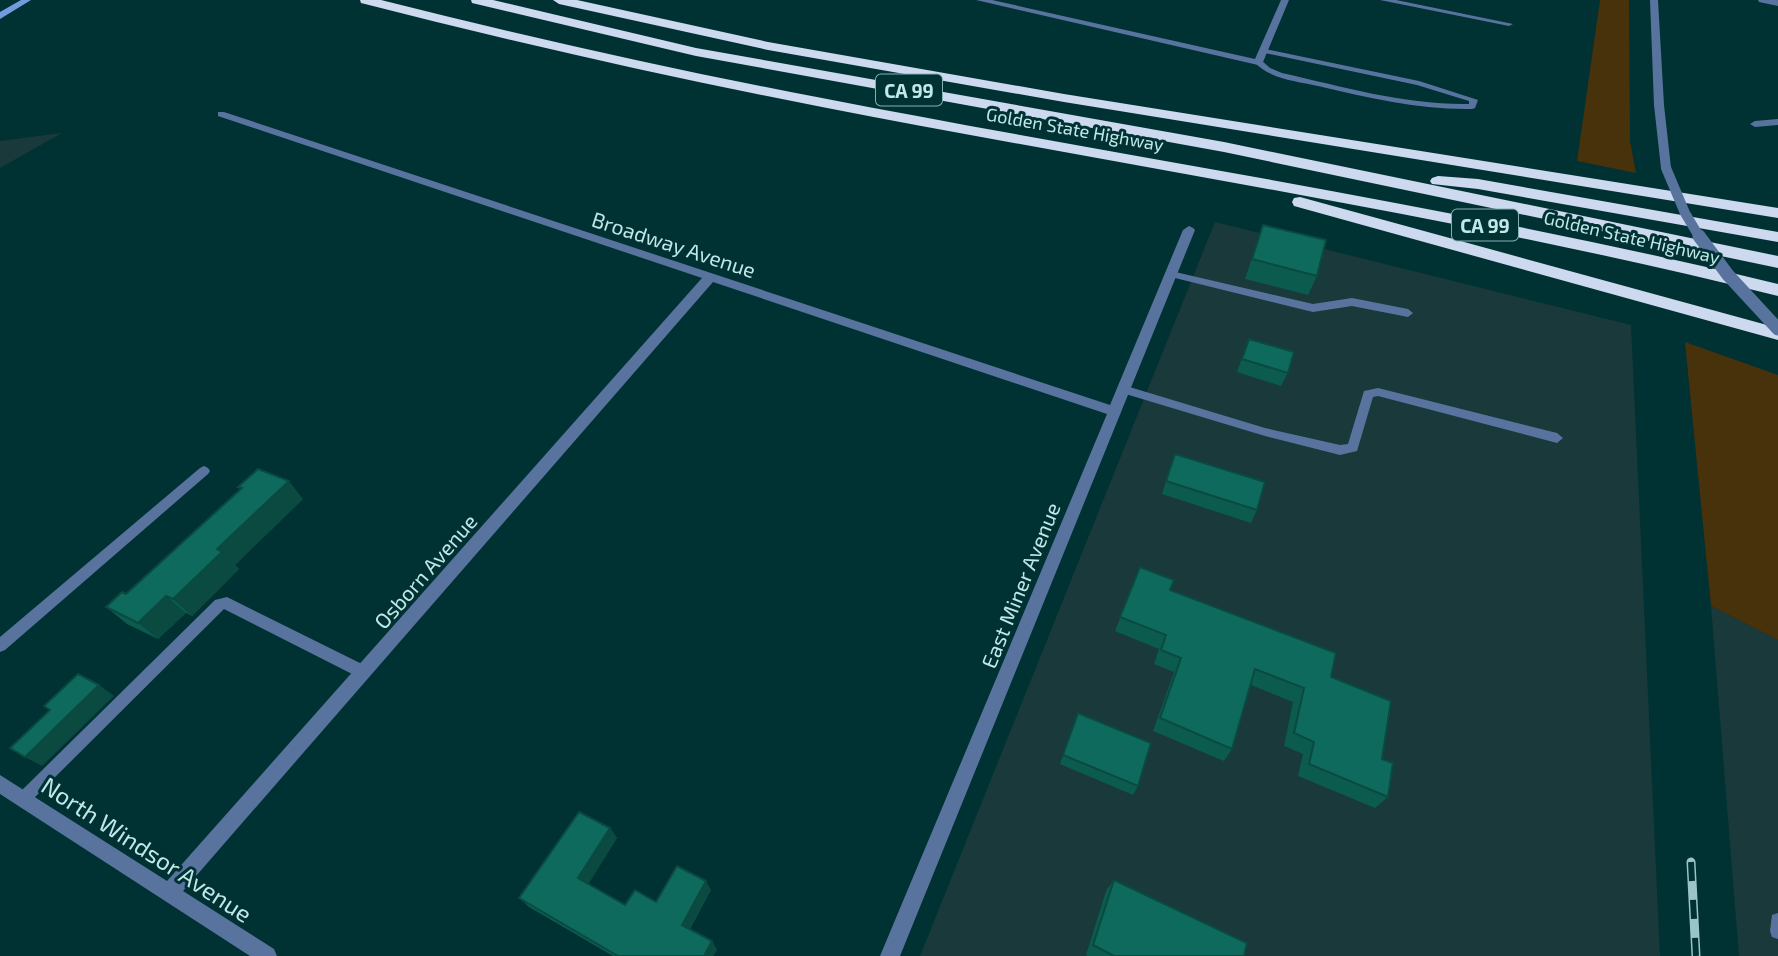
<svg xmlns="http://www.w3.org/2000/svg" width="1778" height="956" font-family="'Exo 2',sans-serif">
<style>
.built{fill:#19393a}
.green{fill:#47320b}
.lines{fill:none;stroke-linecap:round;stroke-linejoin:round}
.service{fill:#58749e;fill-rule:evenodd}
.minor{fill:#58749e;fill-rule:evenodd}
.tertiary{fill:#58749e;fill-rule:evenodd}
.secondary{fill:#719de0;fill-rule:evenodd}
.motorway{fill:#ccd9ee;fill-rule:evenodd}
.rail-casing{stroke:#9ac4c5;stroke-width:9}
.rail{stroke:#003133;stroke-width:6;stroke-dasharray:19;stroke-linecap:butt}
.tertiary-bridge-far1{stroke:#58749e;stroke-width:10}
.tertiary-bridge{stroke:#58749e;stroke-width:13}
.wall{fill:#0c5b4f}
.shaded-wall{fill:#0a4a40}
.building{fill:#0e6a5c;stroke:#0a4a40;stroke-width:2}
.labels{text-anchor:middle;dominant-baseline:central;stroke-width:6;stroke-linejoin:round;paint-order:stroke}
.far-street-label{font-size:18px;fill:#c0e8e9;stroke:#003133}
.shield{fill:#003133;stroke:#86b1b2;stroke-width:2}
.shield-label{font-size:19px;font-weight:bold;fill:#c0e8e9}
.street-label{font-size:21px;fill:#c0e8e9;stroke:#003133}
.near-street-label{font-size:24px;fill:#c0e8e9;stroke:#003133}
</style>
<rect width="100%" height="100%" fill="#003133"/>
<g class="built">
<path d="M 62,133 L 0,168 L 0,141 Z"/>
<path d="M 1215,222 L 1631,325 L 1660,956 L 920,956 Z"/>
<path d="M 1711,606 L 1778,640 L 1778,956 L 1739,956 Z"/>
</g>
<g class="green">
<path d="M 1600,0 L 1629,0 L 1630,141 L 1636,173 L 1577,161 Z"/>
<path d="M 1685,342 L 1778,375 L 1778,640 L 1711,606 Z"/>
</g>
<g class="lines">
<g class="service">
<path d="M 1380,0 L 1396,0 L 1513,24 L 1509,26 Z"/>
<path d="M 1260,48 L 1419,81 L 1478,100 L 1475,108 L 1472,109 C 1419,110 1369,98 1318,86 C 1296,81 1270,79 1254,62 L 1261,60 L 1270,68 L 1282,73 C 1344,87 1405,105 1469,104 L 1469,101 L 1417,85 L 1260,52 Z"/>
<path d="M 1171,271 L 1313,304 L 1352,298 L 1408,309 L 1413,313 L 1408,317 L 1352,306 L 1313,312 L 1167,276 L 1166,274 Z"/>
<path d="M 1123,385 L 1265,428 L 1340,445 L 1348,444 L 1364,391 L 1378,388 L 1557,433 L 1563,438 L 1557,443 L 1378,396 L 1373,397 L 1357,451 L 1340,455 L 1265,436 L 1119,392 L 1117,389 L 1119,386 Z"/>
<path d="M 204,466 L 208,468 L 210,471 L 208,474 L 5,650 L 0,652 L 0,637 L 200,468 Z"/>
<path d="M 227,597 L 368,667 L 370,672 L 368,677 L 363,678 L 358,677 L 224,609 L 28,804 L 23,807 L 18,804 L 15,799 L 18,794 L 215,600 Z"/>
<path d="M 1778,913 L 1778,939 L 1772,937 L 1770,931 L 1772,915 Z"/>
</g>
<g class="minor">
<path d="M 976,0 L 992,0 L 1255,59 L 1281,0 L 1289,0 L 1263,62 L 1258,65 Z"/>
<path d="M 1758,0 L 1778,0 L 1778,6 L 1759,2 Z"/>
<path d="M 218,112 L 224,112 L 1110,405 L 1183,230 L 1189,226 L 1193,228 L 1195,230 L 900,956 L 880,956 L 1107,414 L 713,282 L 183,891 L 274,949 L 277,956 L 250,956 L 0,794 L 0,775 L 167,881 L 702,278 L 218,116 Z"/>
<path d="M 1778,119 L 1778,125 L 1755,127 L 1750,124 L 1755,121 Z"/>
</g>
<path class="tertiary" d="M 1650,0 L 1658,0 L 1664,105 L 1671,168 L 1666,171 L 1661,168 L 1654,105 Z"/>
<path class="secondary" d="M 21,0 L 31,0 L 0,19 L 0,12 Z"/>
<g class="motorway">
<path d="M 360,0 L 381,0 C 527,37 674,70 822,98 C 1141,160 1462,207 1778,284 L 1778,296 C 1462,217 1141,169 822,107 C 667,77 514,42 361,3 Z"/>
<path d="M 471,0 L 493,0 L 696,48 L 1224,142 L 1778,256 L 1778,268 L 1224,152 L 696,56 L 472,3 Z"/>
<path d="M 553,0 L 577,0 L 768,42 L 1064,94 L 1778,208 L 1778,218 L 1064,102 L 768,50 L 559,4 Z"/>
<path d="M 1438,176 L 1478,179 L 1778,232 L 1778,242 L 1478,189 L 1432,184 L 1430,181 L 1432,178 Z"/>
<path d="M 1300,197 L 1778,328 L 1778,340 L 1294,206 L 1292,202 L 1294,198 Z"/>
</g>
<defs>
<path id="rail" d="M 1691,862 L 1696,956"/>
</defs>
<use href="#rail" class="rail-casing"/>
<use href="#rail" class="rail"/>
<path class="tertiary-bridge-far1" d="M 1666,168 L 1685,213 L 1700,238"/>
<path class="tertiary-bridge" d="M 1699,236 L 1728,275 L 1778,329"/>
</g>
<g class="wall">
<path d="M 1263,225 L 1317,276 L 1308,295 L 1245,279 Z"/>
<path d="M 1249,339 L 1288,373 L 1281,386 L 1237,372 Z"/>
<path d="M 1175,454 L 1257,510 L 1251,523 L 1162,494 Z"/>
<path d="M 238,487 L 303,499 L 235,565 L 239,569 L 192,616 L 186,613 L 158,639 L 127,624 L 106,607 L 126,594 L 240,489 Z"/>
<path d="M 1140,567 L 1170,590 L 1331,677 L 1382,759 L 1388,797 L 1375,808 L 1298,776 L 1303,754 L 1284,746 L 1293,702 L 1251,685 L 1232,749 L 1224,761 L 1153,731 L 1174,672 L 1154,664 L 1159,649 L 1115,631 Z"/>
<path d="M 1078,713 L 1138,786 L 1133,795 L 1060,764 Z"/>
<path d="M 610,828 L 617,838 L 588,884 L 625,905 L 656,902 L 711,890 L 690,929 L 712,941 L 717,950 L 713,956 L 613,956 L 529,907 L 519,898 Z"/>
<path d="M 1114,880 L 1244,956 L 1088,956 L 1086,955 L 1106,891 Z"/>
</g>
<g class="shaded-wall">
<path d="M 289,481 L 303,499 L 235,565 L 239,569 L 192,616 L 173,599 L 217,549 Z"/>
<path d="M 166,596 L 186,613 L 158,639 L 138,623 Z"/>
<path d="M 99,685 L 114,696 L 42,766 L 25,757 Z"/>
<path d="M 610,828 L 617,838 L 586,888 L 578,878 Z"/>
<path d="M 706,881 L 711,890 L 687,933 L 682,925 Z"/>
<path d="M 712,941 L 717,950 L 713,956 L 704,956 Z"/>
</g>
<g class="building">
<path d="M 1263,225 L 1326,240 L 1317,276 L 1252,259 Z"/>
<path d="M 1249,339 L 1294,352 L 1288,373 L 1242,359 Z"/>
<path d="M 1175,454 L 1265,482 L 1257,510 L 1166,481 Z"/>
<path d="M 258,469 L 289,481 L 217,549 L 222,552 L 173,599 L 166,596 L 138,623 L 106,607 L 122,592 L 126,594 L 242,488 L 238,487 Z"/>
<path d="M 1140,567 L 1174,580 L 1170,590 L 1336,653 L 1331,677 L 1391,701 L 1382,759 L 1393,763 L 1388,797 L 1309,764 L 1314,742 L 1294,733 L 1304,688 L 1255,669 L 1232,749 L 1160,718 L 1181,658 L 1161,650 L 1166,635 L 1120,617 Z"/>
<path d="M 78,674 L 99,685 L 25,757 L 10,748 L 50,710 L 44,706 Z"/>
<path d="M 1078,713 L 1151,743 L 1138,786 L 1063,755 Z"/>
<path d="M 579,812 L 610,828 L 578,878 L 625,905 L 635,890 L 656,902 L 677,866 L 706,881 L 682,925 L 712,941 L 704,956 L 618,956 L 519,898 Z"/>
<path d="M 1114,880 L 1247,943 L 1244,956 L 1114,956 L 1093,945 Z"/>
</g>
<g class="labels">
<g class="far-street-label">
<text transform="translate(1075 129) rotate(10)">Golden State Highway</text>
<text transform="translate(1632 237) rotate(13)">Golden State Highway</text>
</g>
<g class="shield">
<rect x="876" y="74.5" width="66" height="31" rx="5"/>
<rect x="1452" y="209.5" width="66" height="31" rx="5"/>
</g>
<g class="shield-label">
<text x="909" y="90">CA 99</text>
<text x="1485" y="225">CA 99</text>
</g>
<g class="street-label">
<text transform="translate(674 244) rotate(18)">Broadway Avenue</text>
<text transform="translate(425 571) rotate(-49)">Osborn Avenue</text>
<text transform="translate(1020 585) rotate(-68)">East Miner Avenue</text>
</g>
<g class="near-street-label">
<text transform="translate(147 849) rotate(33)">North Windsor Avenue</text>
</g>
</g>
</svg>
